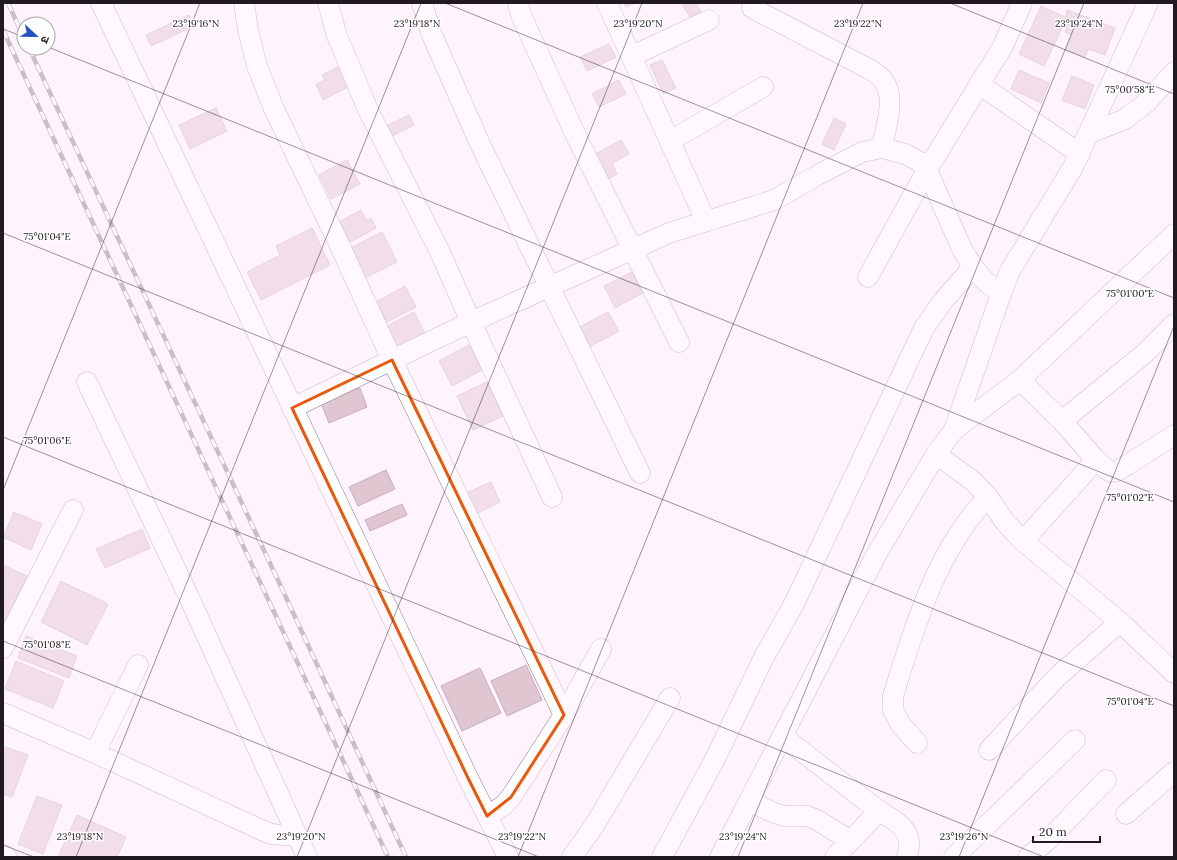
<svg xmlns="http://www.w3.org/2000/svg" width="1177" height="860" font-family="Lora,'Noto Sans Devanagari',serif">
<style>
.building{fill:#e0c6d1;stroke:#c8aeba}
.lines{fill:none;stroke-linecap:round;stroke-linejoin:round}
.street-casing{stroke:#8f7d8f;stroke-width:21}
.street{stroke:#fff;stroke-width:20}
.rail-casing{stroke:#897f88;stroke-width:4.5}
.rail{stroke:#fff;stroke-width:3;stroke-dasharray:9;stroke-linecap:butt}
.marked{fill:none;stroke:#e8590c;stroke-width:3;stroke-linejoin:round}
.ticks{fill:none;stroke:#211a21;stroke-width:1;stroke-opacity:0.45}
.ticks-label{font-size:10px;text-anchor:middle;fill:#211a21;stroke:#fff;stroke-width:3;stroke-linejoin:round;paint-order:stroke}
</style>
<rect width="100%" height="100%" fill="#fff3fe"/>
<g class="building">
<path d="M 624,3 L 634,3 L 626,7 Z"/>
<path d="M 681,3 L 696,3 L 701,11 L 690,17 Z"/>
<path d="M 1041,6 L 1067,18 L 1044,66 L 1019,54 Z"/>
<path d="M 1067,10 L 1115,28 L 1105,55 L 1088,49 L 1085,57 L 1066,50 L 1072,35 L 1065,32 L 1070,18 L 1066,16 Z"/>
<path d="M 189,15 L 194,26 L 151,46 L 146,35 Z"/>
<path d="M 609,44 L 616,57 L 587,71 L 580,57 Z"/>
<path d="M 662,60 L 676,88 L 663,94 L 650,65 Z"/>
<path d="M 342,65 L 352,85 L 323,100 L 316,84 L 325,80 L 322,75 Z"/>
<path d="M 1019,70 L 1049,83 L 1041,103 L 1011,89 Z"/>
<path d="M 1072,76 L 1094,85 L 1085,109 L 1062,100 Z"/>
<path d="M 619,80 L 626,94 L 599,107 L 592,94 Z"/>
<path d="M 216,108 L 227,131 L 190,149 L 179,125 Z"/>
<path d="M 409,115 L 414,125 L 388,138 L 384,127 Z"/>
<path d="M 834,118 L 846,124 L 834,150 L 822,144 Z"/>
<path d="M 621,140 L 629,154 L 612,163 L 617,174 L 604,182 L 590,157 Z"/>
<path d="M 347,160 L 360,184 L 331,199 L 319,175 Z"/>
<path d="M 361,210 L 367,221 L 371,218 L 376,228 L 350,242 L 339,222 Z"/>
<path d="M 312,228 L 330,265 L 261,300 L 247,272 L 280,255 L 276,246 Z"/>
<path d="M 382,232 L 397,262 L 363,279 L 348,249 Z"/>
<path d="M 632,272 L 643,293 L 615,308 L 604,286 Z"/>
<path d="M 405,286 L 416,307 L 387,322 L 376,302 Z"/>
<path d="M 414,312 L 426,336 L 399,350 L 387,326 Z"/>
<path d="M 608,312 L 619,331 L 587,348 L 576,329 Z"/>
<path d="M 469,345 L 482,370 L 452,386 L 439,361 Z"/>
<path d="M 487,382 L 503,416 L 473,430 L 457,396 Z"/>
<path d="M 360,388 L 367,407 L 329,423 L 321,403 Z"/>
<path d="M 386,470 L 395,489 L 358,506 L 349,487 Z"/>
<path d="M 491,482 L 500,502 L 472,516 L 462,495 Z"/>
<path d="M 402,504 L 407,515 L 370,531 L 365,520 Z"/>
<path d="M 14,512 L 42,524 L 31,550 L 3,537 Z"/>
<path d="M 142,529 L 150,548 L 105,568 L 96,549 Z"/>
<path d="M 3,565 L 27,576 L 4,624 L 3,624 Z"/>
<path d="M 61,581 L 108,604 L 87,645 L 41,622 Z"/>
<path d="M 26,636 L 77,656 L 69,678 L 18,658 Z"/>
<path d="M 16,661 L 64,681 L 53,708 L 5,689 Z"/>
<path d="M 526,665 L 542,700 L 507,716 L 491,681 Z"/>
<path d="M 480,668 L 501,713 L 462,731 L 441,686 Z"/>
<path d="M 3,746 L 28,755 L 12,797 L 3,794 Z"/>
<path d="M 37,796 L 62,805 L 43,854 L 18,844 Z"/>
<path d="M 77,815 L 126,837 L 117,857 L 58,857 Z"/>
</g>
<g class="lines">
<defs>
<g id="street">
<path d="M 101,3 L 468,778 L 508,857"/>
<path d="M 244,3 L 248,30 L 257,66 L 274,109 L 340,246 L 392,360 L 564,715"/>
<path d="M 328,3 L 337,36 L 369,112 L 439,250 L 471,322 L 552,497"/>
<path d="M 422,3 L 432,35 L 480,144 L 640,473"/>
<path d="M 518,3 L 521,15 L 577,138 L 679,342"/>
<path d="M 607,3 L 706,221"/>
<path d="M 752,8 L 871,70 C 875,73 880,76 883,80 C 897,98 885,128 882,148"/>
<path d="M 632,56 L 709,20"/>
<path d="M 979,84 L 1080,154"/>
<path d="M 1088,134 L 1125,119 L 1147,102 L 1174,72"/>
<path d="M 670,141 L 763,87"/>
<path d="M 868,277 L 927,170 L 1003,46 L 1022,3"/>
<path d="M 1020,380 L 1062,421 L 1096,460 L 1106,469 L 1111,472 L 1117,471 L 1127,465 L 1174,435"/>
<path d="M 87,382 L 188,595 L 307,857"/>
<path d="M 292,408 L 471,322 L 669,233 L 774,200 L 816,176 L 862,152 L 882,148 L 905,154 L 920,162 L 927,170 L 962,249 L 973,267 L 984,280 L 1001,294"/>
<path d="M 1062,421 L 1144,354 L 1174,324"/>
<path d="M 954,430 L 1001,294 L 1010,271 L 1073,167 L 1148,3"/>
<path d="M 936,454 L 973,481 L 988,497 L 1005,522 L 1023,541 L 1120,622 L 1174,673"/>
<path d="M 1023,541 L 1096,460"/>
<path d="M 3,648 L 73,510"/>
<path d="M 3,713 L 95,753 L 257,828 L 271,834 L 297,836"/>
<path d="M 782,736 L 879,811 C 891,818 907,826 909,841 C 910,845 908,852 907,857"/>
<path d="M 917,743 L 901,725 L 893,710 L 893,696 C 914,628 937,549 988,497"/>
<path d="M 989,750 L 1058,676 L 1120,622"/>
<path d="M 95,753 L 138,665"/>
<path d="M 750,801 L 774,813 L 784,816 L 807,816 L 817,820 L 851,841"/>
<path d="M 1126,814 L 1174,772"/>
<path d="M 487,816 L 503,806 L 511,797 L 564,715 L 601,649"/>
<path d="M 3,855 L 7,857"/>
<path d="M 572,857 L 594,826 L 670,698"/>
<path d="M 662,857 L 715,759 L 764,657 L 794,604 L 924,328 L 943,301 L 973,267"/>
<path d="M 720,857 L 875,557 L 936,454 L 954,430 L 1020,380 L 1174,234"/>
<path d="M 835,857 L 879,811"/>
<path d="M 954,857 L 1075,740"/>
<path d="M 1028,857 L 1050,838 L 1106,780"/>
</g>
</defs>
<use href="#street" class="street-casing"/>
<use href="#street" class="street"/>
<defs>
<g id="rail">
<path d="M 8,3 L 24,38"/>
<path d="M 3,30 L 388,857"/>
<path d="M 29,48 L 283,591 L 406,857"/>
</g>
</defs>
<use href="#rail" class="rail-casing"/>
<use href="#rail" class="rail"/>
</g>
<path d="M0 0H1177V860H0ZM 392,360 L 564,715 L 511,797 L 487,816 L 468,778 L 292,408 Z" fill="#fff3fe" fill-opacity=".55" fill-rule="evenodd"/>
<path class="marked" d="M 392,360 L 564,715 L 511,797 L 487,816 L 468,778 L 292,408 Z"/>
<path class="ticks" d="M 445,3 L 1174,298M 950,3 L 1174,94M 3,29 L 24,37M 48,47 L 1174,502M 3,233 L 1174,706M 3,437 L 1044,857M 3,490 L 200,3M 3,641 L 539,857M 3,845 L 34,857M 76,857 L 421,3M 297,857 L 642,3M 518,857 L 863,3M 738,857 L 1084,3M 959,857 L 1174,326"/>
<g class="ticks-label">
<text x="196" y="27">23°19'16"N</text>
<text x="417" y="27">23°19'18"N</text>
<text x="638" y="27">23°19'20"N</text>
<text x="858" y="27">23°19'22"N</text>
<text x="1079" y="27">23°19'24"N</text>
<text x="1130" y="93">75°00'58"E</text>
<text x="47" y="240">75°01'04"E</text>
<text x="1130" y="297">75°01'00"E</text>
<text x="47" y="444">75°01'06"E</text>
<text x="1130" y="501">75°01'02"E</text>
<text x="47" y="648">75°01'08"E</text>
<text x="1130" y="705">75°01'04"E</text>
<text x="80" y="840">23°19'18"N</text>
<text x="301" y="840">23°19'20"N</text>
<text x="522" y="840">23°19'22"N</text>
<text x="743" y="840">23°19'24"N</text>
<text x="964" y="840">23°19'26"N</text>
</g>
<rect width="1177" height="860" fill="none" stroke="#211a21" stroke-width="8"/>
<g transform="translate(36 36) rotate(112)"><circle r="19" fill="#ffffff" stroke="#a6a3a6"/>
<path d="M0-3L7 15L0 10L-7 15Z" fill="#2650be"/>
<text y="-6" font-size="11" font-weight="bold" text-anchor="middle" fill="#211a21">उ</text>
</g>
<path d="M1033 836v6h67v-6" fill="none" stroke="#211a21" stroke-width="2"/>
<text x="1039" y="836" font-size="12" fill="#211a21" stroke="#ffffff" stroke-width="3" paint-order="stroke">20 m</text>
</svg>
